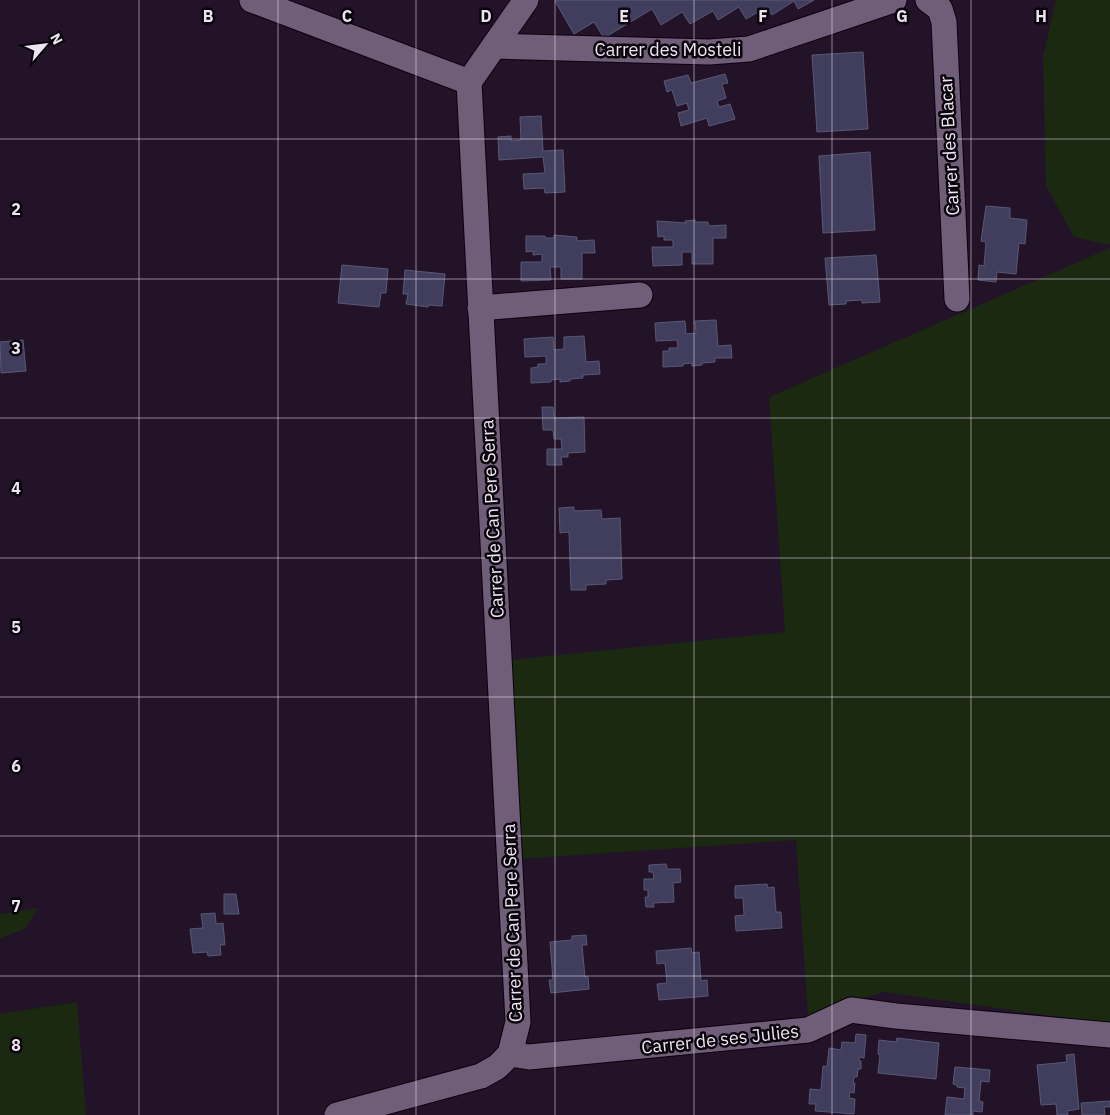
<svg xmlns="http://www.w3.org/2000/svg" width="1110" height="1115" font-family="'IBM Plex Sans',sans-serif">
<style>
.green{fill:#1a2910}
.building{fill:#403e5c;stroke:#595874}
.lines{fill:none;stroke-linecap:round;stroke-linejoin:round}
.minor-casing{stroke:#0c0111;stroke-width:27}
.minor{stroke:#705d77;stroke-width:25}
.grid{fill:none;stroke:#eee3f2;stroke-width:1;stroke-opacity:0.55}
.labels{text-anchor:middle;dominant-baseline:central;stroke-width:5;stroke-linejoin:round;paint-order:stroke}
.street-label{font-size:18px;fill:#eee3f2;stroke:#09040b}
.grid-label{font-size:16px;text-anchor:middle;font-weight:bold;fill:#eee3f2;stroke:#09040b;stroke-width:5;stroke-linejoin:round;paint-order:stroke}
</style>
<rect width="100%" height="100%" fill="#231329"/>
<g class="green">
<path d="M 1056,0 L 1110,0 L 1110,245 L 1074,237 L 1046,186 L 1043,57 Z"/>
<path d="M 1110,248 L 1110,1024 L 883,992 L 808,1015 L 796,840 L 519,859 L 510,660 L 785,632 L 769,397 Z"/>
<path d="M 38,908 L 25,929 L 0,938 L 0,914 Z"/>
<path d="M 77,1002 L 86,1115 L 0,1115 L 0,1014 Z"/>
</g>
<g class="building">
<path d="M 557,0 L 814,0 L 798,9 L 794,1 L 772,15 L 767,7 L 746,19 L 739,7 L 718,20 L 713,11 L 690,24 L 682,12 L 661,25 L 652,9 L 604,38 L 594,22 L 574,34 L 555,1 Z"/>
<path d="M 863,52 L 868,129 L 817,132 L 812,55 Z"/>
<path d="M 725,74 L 728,83 L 722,84 L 726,98 L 717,101 L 719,107 L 730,104 L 735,119 L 709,126 L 707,118 L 681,126 L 678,113 L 689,110 L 687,103 L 677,106 L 672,90 L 667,92 L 664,81 L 688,75 L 691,83 Z"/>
<path d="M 541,116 L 543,151 L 563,150 L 565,192 L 545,193 L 544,188 L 524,189 L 523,174 L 545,173 L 543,157 L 499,160 L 498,137 L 511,136 L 511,141 L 521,140 L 520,117 Z"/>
<path d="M 870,152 L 875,230 L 823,233 L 819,156 Z"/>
<path d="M 986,206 L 1010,208 L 1010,218 L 1027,220 L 1025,244 L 1019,243 L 1016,274 L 997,272 L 996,282 L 978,280 L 979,265 L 984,266 L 986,242 L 981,241 Z"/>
<path d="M 695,220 L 695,222 L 708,222 L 709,226 L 726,225 L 726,238 L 713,238 L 713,264 L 692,264 L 692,252 L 682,252 L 682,265 L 653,266 L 652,247 L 673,247 L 673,240 L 664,240 L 664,236 L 658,237 L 657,221 L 686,223 L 685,221 Z"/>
<path d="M 554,235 L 577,237 L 577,241 L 594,240 L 595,253 L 582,253 L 582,279 L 561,279 L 561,267 L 550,267 L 551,280 L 521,281 L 521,262 L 542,262 L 542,254 L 533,255 L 533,251 L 526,252 L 526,236 L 545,236 L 545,238 L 554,238 Z"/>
<path d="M 876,255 L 880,302 L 862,303 L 862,300 L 846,301 L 846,304 L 829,305 L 825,258 Z"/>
<path d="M 342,265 L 388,269 L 386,293 L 381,293 L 379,307 L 338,303 Z"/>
<path d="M 405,270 L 445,274 L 442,306 L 429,305 L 428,307 L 406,304 L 408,294 L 403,294 Z"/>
<path d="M 716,320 L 718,346 L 731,345 L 732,358 L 715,358 L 715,362 L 702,363 L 702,365 L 692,366 L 692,363 L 683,364 L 683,366 L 663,367 L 663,351 L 669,351 L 669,348 L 678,348 L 677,340 L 656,341 L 655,323 L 685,321 L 686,334 L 696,333 L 695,321 Z"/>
<path d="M 584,336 L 586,362 L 599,361 L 600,374 L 583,375 L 583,378 L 570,379 L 570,381 L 560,382 L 560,379 L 551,380 L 551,382 L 531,383 L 531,368 L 538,367 L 538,364 L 546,364 L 546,356 L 525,357 L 524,339 L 553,337 L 554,350 L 564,349 L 564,337 Z"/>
<path d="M 23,340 L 26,371 L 1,373 L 0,342 Z"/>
<path d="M 542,407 L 553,407 L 554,418 L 584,417 L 585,452 L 568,453 L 568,457 L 561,457 L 562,465 L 547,465 L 547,449 L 562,449 L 561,439 L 554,439 L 553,430 L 543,430 Z"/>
<path d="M 574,507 L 574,511 L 601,510 L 602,519 L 620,518 L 622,579 L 606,580 L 606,584 L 586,585 L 586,590 L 571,590 L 569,532 L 560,533 L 559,508 Z"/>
<path d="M 666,864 L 667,869 L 680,869 L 681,882 L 673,883 L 674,902 L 653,903 L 654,907 L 646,907 L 645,897 L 648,897 L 648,890 L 644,890 L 644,879 L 654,879 L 653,872 L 649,872 L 649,865 Z"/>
<path d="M 767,884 L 768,888 L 774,887 L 776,912 L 781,912 L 782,928 L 736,931 L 735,916 L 744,915 L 743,898 L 735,898 L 735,886 Z"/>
<path d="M 224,894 L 236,894 L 239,914 L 224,914 Z"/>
<path d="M 215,913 L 216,924 L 223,923 L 225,945 L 220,945 L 221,955 L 208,956 L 207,952 L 193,953 L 190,929 L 203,928 L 201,914 Z"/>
<path d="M 586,935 L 587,945 L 582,945 L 585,977 L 588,977 L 589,989 L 551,993 L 549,980 L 553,980 L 550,942 L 572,940 L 572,936 Z"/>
<path d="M 691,948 L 692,953 L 699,952 L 701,981 L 707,980 L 708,996 L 659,1000 L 657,984 L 667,983 L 665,963 L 657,964 L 656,951 Z"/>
<path d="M 856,1034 L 866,1035 L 864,1058 L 859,1057 L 859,1061 L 861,1061 L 861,1069 L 858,1069 L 857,1077 L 854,1077 L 853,1083 L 855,1083 L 854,1093 L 850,1092 L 849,1098 L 855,1099 L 854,1114 L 815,1111 L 816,1104 L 809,1104 L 810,1089 L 821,1090 L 823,1066 L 827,1067 L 829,1048 L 841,1050 L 842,1042 L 855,1043 Z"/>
<path d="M 897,1038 L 939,1043 L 936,1079 L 878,1073 L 880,1055 L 878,1054 L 879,1040 L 896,1042 Z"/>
<path d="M 1074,1054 L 1079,1109 L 1067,1111 L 1068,1115 L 1057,1115 L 1056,1104 L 1041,1105 L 1037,1065 L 1067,1062 L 1066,1055 Z"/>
<path d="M 955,1067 L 990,1070 L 989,1082 L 981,1081 L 979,1101 L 983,1102 L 982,1112 L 973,1111 L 973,1115 L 945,1115 L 947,1097 L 964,1099 L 965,1088 L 957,1087 L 957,1085 L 953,1084 Z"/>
<path d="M 1110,1101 L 1110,1107 L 1104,1107 L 1105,1115 L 1082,1115 L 1081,1103 Z"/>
</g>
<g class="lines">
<defs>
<g id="minor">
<path d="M 252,0 L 469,82"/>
<path d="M 928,0 L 940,9 L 944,22 L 957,299"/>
<path d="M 494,46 L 709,52 L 749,49 L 894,0"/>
<path d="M 480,308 L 640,295"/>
<path d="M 510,1054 L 529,1057 L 808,1030 L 851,1010 L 896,1016 L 1110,1035"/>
<path d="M 337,1115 L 481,1076 L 497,1067 L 510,1054 L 518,1022 L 469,82 L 526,0"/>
</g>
</defs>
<use href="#minor" class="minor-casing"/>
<use href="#minor" class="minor"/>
</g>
<path class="grid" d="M 139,0 L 139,1115M 278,0 L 278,1115M 416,0 L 416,1115M 555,0 L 555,1115M 694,0 L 694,1115M 832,0 L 832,1115M 971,0 L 971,1115M 0,139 L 1110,139M 0,279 L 1110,279M 0,418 L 1110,418M 0,558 L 1110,558M 0,697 L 1110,697M 0,836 L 1110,836M 0,976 L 1110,976"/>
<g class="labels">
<g class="street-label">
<text x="668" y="49">Carrer des Mosteli</text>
<text transform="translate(949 146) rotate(-93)">Carrer des Blacar</text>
<text transform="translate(492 519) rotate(-93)">Carrer de Can Pere Serra</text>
<text transform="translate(512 923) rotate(-92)">Carrer de Can Pere Serra</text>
<text transform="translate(720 1039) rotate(-6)">Carrer de ses Julies</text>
</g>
</g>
<g class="grid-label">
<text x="208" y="22">B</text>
<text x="347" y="22">C</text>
<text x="486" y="22">D</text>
<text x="624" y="22">E</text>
<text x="763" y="22">F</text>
<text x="902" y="22">G</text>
<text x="1041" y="22">H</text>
<text x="16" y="215">2</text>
<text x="16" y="354">3</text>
<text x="16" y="494">4</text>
<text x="16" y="633">5</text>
<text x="16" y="772">6</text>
<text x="16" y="912">7</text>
<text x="16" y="1051">8</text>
</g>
<g transform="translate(45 45) rotate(62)" stroke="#09040b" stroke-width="4" paint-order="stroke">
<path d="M0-4L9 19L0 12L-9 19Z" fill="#eee3f2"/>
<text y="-8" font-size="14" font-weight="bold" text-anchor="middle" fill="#eee3f2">N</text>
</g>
</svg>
